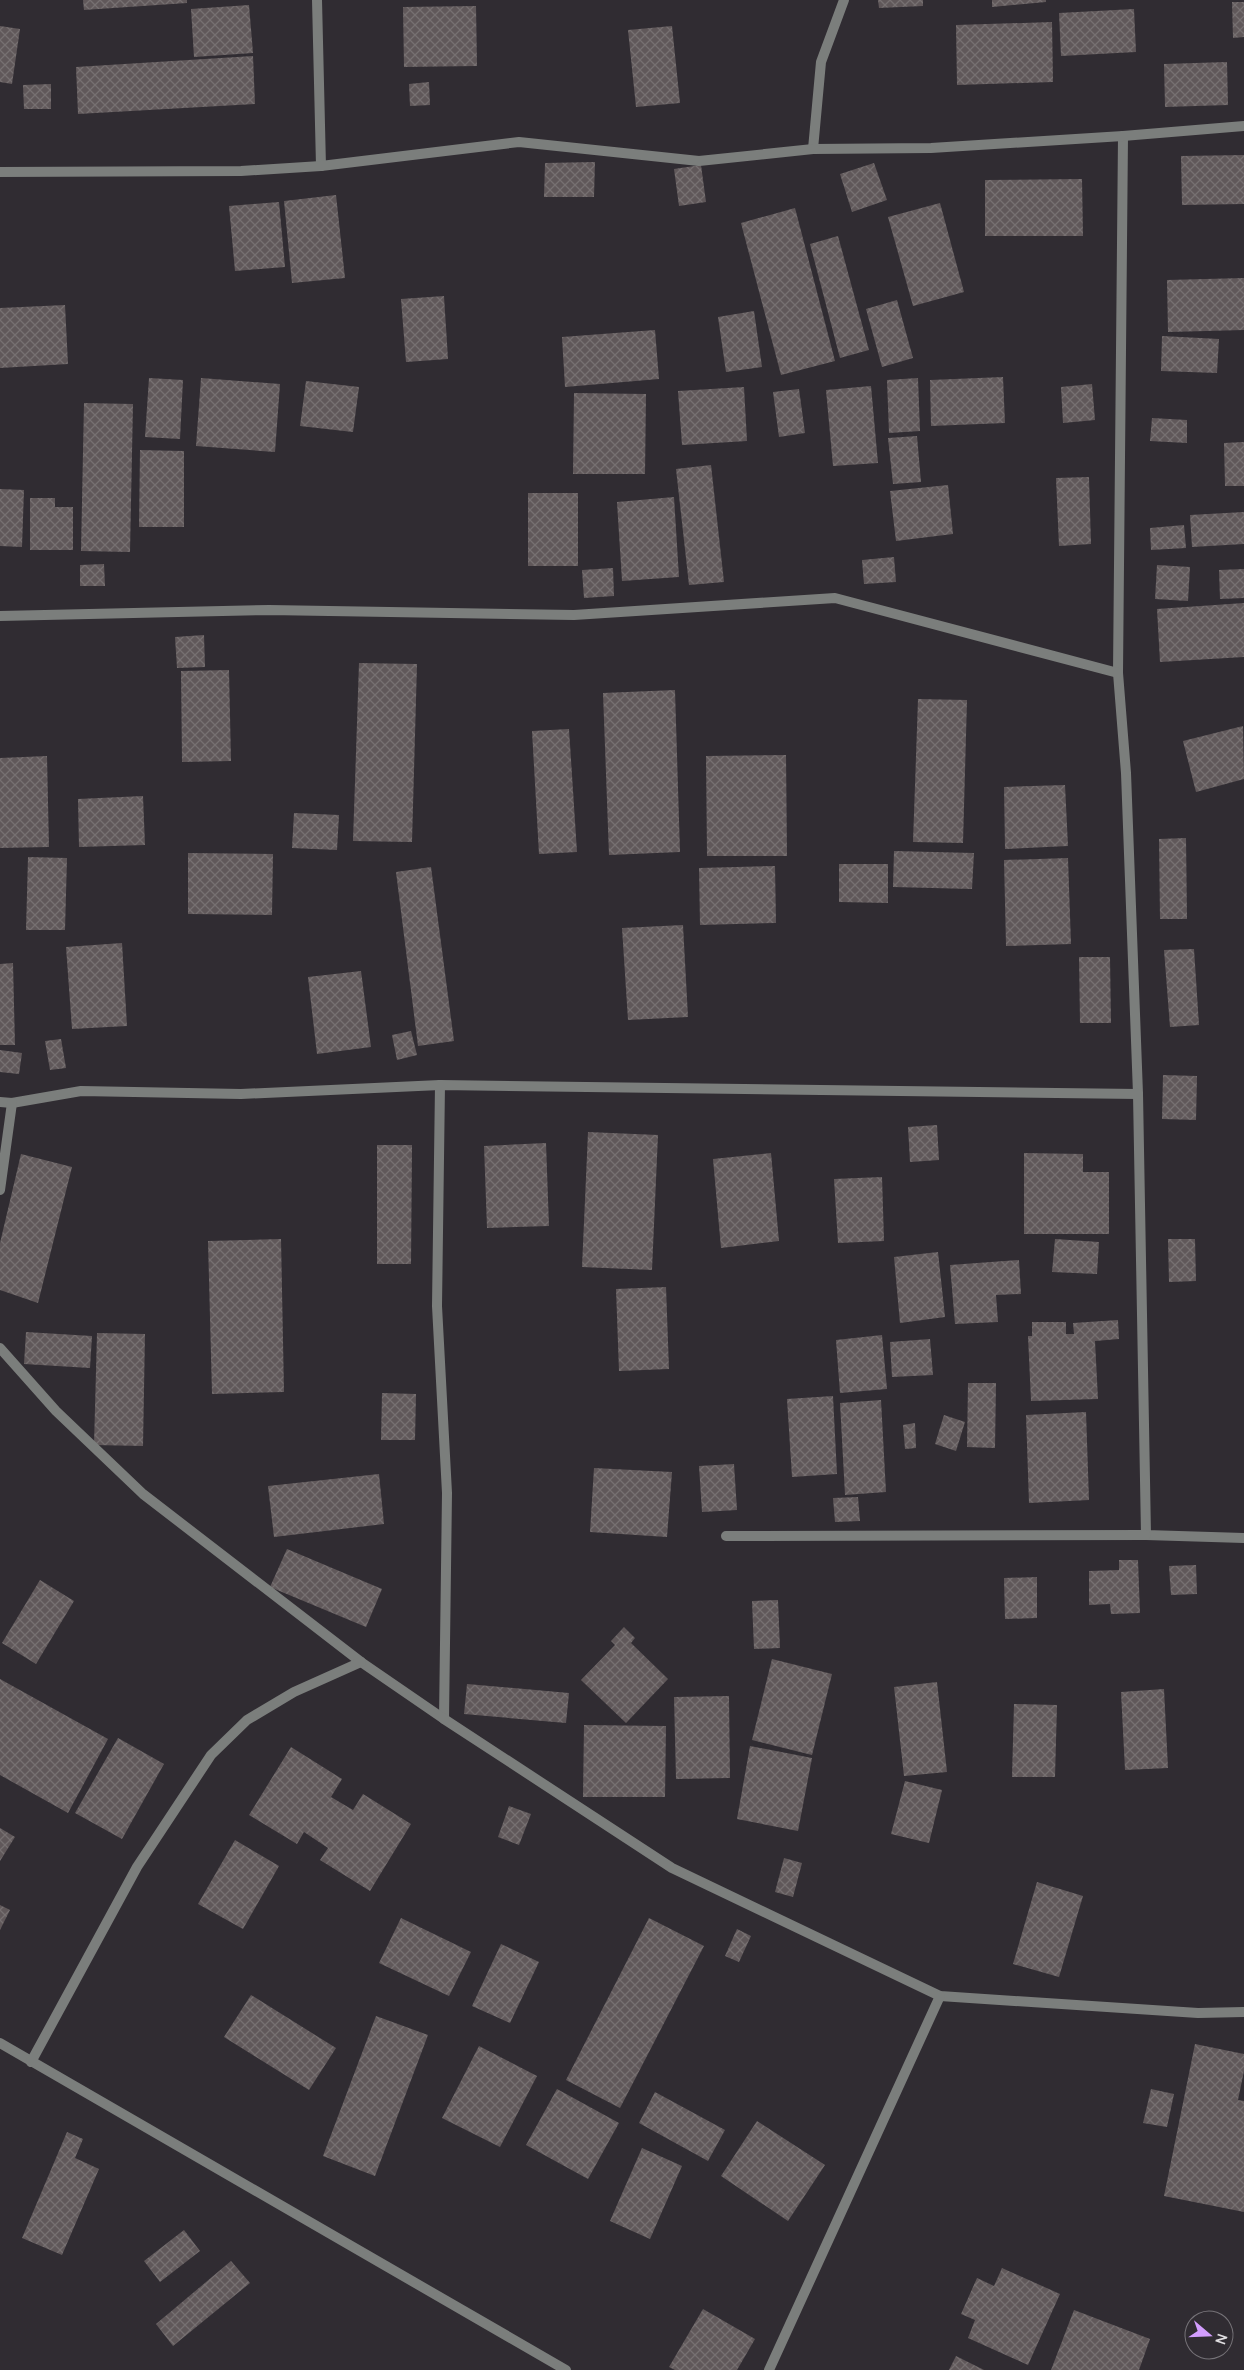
<svg xmlns="http://www.w3.org/2000/svg" width="1244" height="2370" font-family="Manrope,sans-serif">
<style>
.building{fill:url(#building-cross-hatch)}
.lines{fill:none;stroke-linecap:round;stroke-linejoin:round}
.minor{stroke:#7b7e7c;stroke-width:10}
</style>
<defs>
<pattern id="building-cross-hatch" width="8" height="8" patternUnits="userSpaceOnUse" patternTransform="scale(1.25)"><rect width="8" height="8" fill="#60585a"/><path d="M0 0l8 8M0 8l8-8" fill="none" stroke="#767071"/></pattern>
</defs>
<rect width="100%" height="100%" fill="#302c32"/>
<g class="building">
<path d="M 83,0 L 187,0 L 187,3 L 84,10 Z"/>
<path d="M 878,0 L 923,0 L 923,6 L 879,8 Z"/>
<path d="M 992,0 L 1046,0 L 1046,2 L 992,7 Z"/>
<path d="M 1232,2 L 1244,2 L 1244,37 L 1233,38 Z"/>
<path d="M 249,5 L 253,53 L 194,57 L 191,9 Z"/>
<path d="M 476,6 L 477,66 L 404,67 L 403,7 Z"/>
<path d="M 1134,9 L 1136,52 L 1061,56 L 1059,13 Z"/>
<path d="M 1052,22 L 1053,82 L 957,85 L 956,25 Z"/>
<path d="M 0,26 L 20,29 L 12,84 L 0,82 Z"/>
<path d="M 672,26 L 680,103 L 636,107 L 628,30 Z"/>
<path d="M 253,56 L 255,104 L 78,114 L 76,67 Z"/>
<path d="M 1227,62 L 1228,105 L 1165,107 L 1164,64 Z"/>
<path d="M 429,82 L 430,105 L 410,106 L 409,84 Z"/>
<path d="M 51,84 L 51,109 L 24,109 L 23,85 Z"/>
<path d="M 1244,155 L 1244,204 L 1182,205 L 1181,156 Z"/>
<path d="M 595,162 L 594,197 L 544,197 L 545,163 Z"/>
<path d="M 874,163 L 887,200 L 852,212 L 840,174 Z"/>
<path d="M 701,165 L 706,202 L 679,206 L 674,169 Z"/>
<path d="M 1082,179 L 1083,236 L 985,236 L 985,180 Z"/>
<path d="M 336,195 L 345,278 L 292,283 L 284,201 Z"/>
<path d="M 279,202 L 285,267 L 235,271 L 229,206 Z"/>
<path d="M 940,203 L 964,292 L 913,306 L 888,217 Z"/>
<path d="M 795,208 L 835,361 L 781,375 L 741,223 Z"/>
<path d="M 838,236 L 869,350 L 840,358 L 810,244 Z"/>
<path d="M 1244,278 L 1244,330 L 1168,332 L 1167,280 Z"/>
<path d="M 444,296 L 448,359 L 406,362 L 401,299 Z"/>
<path d="M 897,300 L 913,358 L 882,367 L 866,309 Z"/>
<path d="M 65,305 L 68,364 L 0,368 L 0,308 Z"/>
<path d="M 754,311 L 762,367 L 726,372 L 718,317 Z"/>
<path d="M 655,330 L 659,379 L 565,387 L 562,337 Z"/>
<path d="M 1162,336 L 1219,339 L 1217,373 L 1161,371 Z"/>
<path d="M 1003,377 L 1005,423 L 931,426 L 930,380 Z"/>
<path d="M 149,378 L 183,380 L 180,439 L 145,437 Z"/>
<path d="M 201,378 L 280,384 L 275,452 L 196,446 Z"/>
<path d="M 918,378 L 920,431 L 889,433 L 887,380 Z"/>
<path d="M 306,381 L 359,387 L 353,432 L 300,426 Z"/>
<path d="M 1092,384 L 1095,420 L 1063,423 L 1061,387 Z"/>
<path d="M 871,386 L 878,463 L 833,466 L 826,390 Z"/>
<path d="M 744,387 L 747,441 L 682,445 L 678,391 Z"/>
<path d="M 799,389 L 805,433 L 779,437 L 773,392 Z"/>
<path d="M 574,393 L 646,394 L 645,474 L 573,474 Z"/>
<path d="M 84,403 L 133,404 L 130,552 L 81,551 Z"/>
<path d="M 1152,418 L 1187,420 L 1187,443 L 1150,441 Z"/>
<path d="M 917,436 L 921,482 L 893,484 L 888,438 Z"/>
<path d="M 1244,442 L 1244,486 L 1225,486 L 1224,443 Z"/>
<path d="M 140,450 L 184,451 L 184,527 L 139,527 Z"/>
<path d="M 711,465 L 724,582 L 689,585 L 676,469 Z"/>
<path d="M 1089,477 L 1091,544 L 1059,546 L 1056,478 Z"/>
<path d="M 948,485 L 953,534 L 896,541 L 890,491 Z"/>
<path d="M 0,489 L 24,490 L 22,547 L 0,546 Z"/>
<rect x="528" y="493" width="50" height="73"/>
<path d="M 674,497 L 679,577 L 622,581 L 617,502 Z"/>
<path d="M 30,498 L 55,498 L 55,507 L 73,507 L 73,550 L 30,550 Z"/>
<path d="M 1244,512 L 1244,544 L 1192,547 L 1190,515 Z"/>
<path d="M 1184,525 L 1186,548 L 1151,550 L 1150,528 Z"/>
<path d="M 894,557 L 896,582 L 864,584 L 862,560 Z"/>
<path d="M 104,564 L 105,586 L 80,586 L 80,565 Z"/>
<path d="M 1157,565 L 1190,567 L 1188,601 L 1155,599 Z"/>
<path d="M 613,568 L 614,596 L 584,598 L 582,570 Z"/>
<path d="M 1244,569 L 1244,598 L 1220,599 L 1219,570 Z"/>
<path d="M 1244,603 L 1244,657 L 1160,662 L 1157,609 Z"/>
<path d="M 204,635 L 205,667 L 177,668 L 175,637 Z"/>
<path d="M 359,663 L 417,664 L 412,842 L 353,841 Z"/>
<path d="M 229,670 L 231,761 L 182,762 L 181,671 Z"/>
<path d="M 675,690 L 680,852 L 609,855 L 603,693 Z"/>
<path d="M 918,699 L 967,700 L 963,843 L 913,842 Z"/>
<path d="M 1243,726 L 1244,779 L 1196,792 L 1183,741 Z"/>
<path d="M 569,729 L 577,852 L 539,854 L 532,731 Z"/>
<path d="M 786,755 L 787,856 L 707,856 L 706,756 Z"/>
<path d="M 47,756 L 49,847 L 0,848 L 0,758 Z"/>
<path d="M 1065,785 L 1068,846 L 1005,849 L 1004,787 Z"/>
<path d="M 143,796 L 145,845 L 79,847 L 78,799 Z"/>
<path d="M 294,813 L 339,815 L 337,850 L 292,848 Z"/>
<path d="M 1186,838 L 1187,919 L 1160,919 L 1159,839 Z"/>
<path d="M 894,851 L 974,853 L 972,889 L 893,887 Z"/>
<path d="M 188,853 L 273,854 L 272,915 L 188,914 Z"/>
<path d="M 28,857 L 67,858 L 65,930 L 26,930 Z"/>
<path d="M 1068,858 L 1071,944 L 1006,946 L 1004,860 Z"/>
<path d="M 839,864 L 888,864 L 888,903 L 839,902 Z"/>
<path d="M 775,866 L 776,923 L 700,925 L 699,868 Z"/>
<path d="M 431,867 L 454,1041 L 418,1046 L 396,872 Z"/>
<path d="M 683,925 L 688,1017 L 628,1020 L 622,928 Z"/>
<path d="M 122,943 L 127,1026 L 72,1029 L 66,947 Z"/>
<path d="M 1194,949 L 1199,1025 L 1170,1027 L 1164,950 Z"/>
<path d="M 1079,957 L 1110,957 L 1111,1023 L 1080,1023 Z"/>
<path d="M 13,963 L 15,1045 L 0,1045 L 0,964 Z"/>
<path d="M 361,971 L 371,1047 L 317,1054 L 308,977 Z"/>
<path d="M 411,1031 L 417,1055 L 397,1060 L 392,1035 Z"/>
<path d="M 61,1039 L 66,1068 L 50,1070 L 45,1041 Z"/>
<path d="M 0,1050 L 22,1053 L 19,1074 L 0,1072 Z"/>
<path d="M 1163,1075 L 1197,1076 L 1196,1120 L 1162,1119 Z"/>
<path d="M 937,1125 L 939,1160 L 910,1162 L 908,1127 Z"/>
<path d="M 588,1132 L 658,1135 L 652,1270 L 582,1267 Z"/>
<path d="M 546,1143 L 549,1226 L 487,1228 L 484,1146 Z"/>
<path d="M 377,1145 L 412,1145 L 411,1264 L 377,1264 Z"/>
<path d="M 771,1153 L 779,1241 L 721,1248 L 713,1159 Z"/>
<path d="M 1024,1153 L 1083,1154 L 1083,1172 L 1109,1172 L 1109,1234 L 1024,1234 Z"/>
<path d="M 21,1154 L 72,1167 L 38,1303 L 0,1290 L 0,1243 Z"/>
<path d="M 882,1177 L 884,1241 L 838,1243 L 834,1179 Z"/>
<path d="M 281,1239 L 284,1392 L 212,1394 L 208,1241 Z"/>
<path d="M 1055,1239 L 1099,1242 L 1097,1274 L 1052,1272 Z"/>
<path d="M 1168,1239 L 1195,1239 L 1196,1281 L 1169,1282 Z"/>
<path d="M 938,1252 L 945,1317 L 900,1323 L 894,1257 Z"/>
<path d="M 1019,1260 L 1021,1294 L 996,1295 L 998,1322 L 955,1324 L 950,1265 Z"/>
<path d="M 666,1287 L 669,1369 L 619,1371 L 616,1289 Z"/>
<path d="M 1118,1320 L 1119,1339 L 1095,1341 L 1098,1399 L 1031,1401 L 1028,1336 L 1032,1336 L 1032,1322 L 1066,1322 L 1066,1334 L 1074,1334 L 1073,1323 Z"/>
<path d="M 26,1332 L 92,1336 L 90,1368 L 24,1364 Z"/>
<path d="M 97,1333 L 145,1334 L 143,1446 L 94,1445 Z"/>
<path d="M 882,1335 L 887,1389 L 840,1393 L 836,1340 Z"/>
<path d="M 930,1339 L 933,1375 L 892,1377 L 890,1342 Z"/>
<path d="M 968,1383 L 996,1383 L 995,1448 L 967,1447 Z"/>
<path d="M 382,1393 L 416,1394 L 415,1440 L 381,1440 Z"/>
<path d="M 833,1396 L 837,1474 L 792,1477 L 787,1399 Z"/>
<path d="M 881,1400 L 886,1492 L 845,1495 L 840,1403 Z"/>
<path d="M 1086,1412 L 1089,1500 L 1029,1503 L 1026,1415 Z"/>
<path d="M 944,1415 L 965,1422 L 956,1451 L 935,1444 Z"/>
<path d="M 915,1423 L 916,1448 L 905,1449 L 903,1425 Z"/>
<path d="M 734,1464 L 737,1510 L 702,1512 L 699,1466 Z"/>
<path d="M 594,1468 L 672,1472 L 667,1537 L 590,1532 Z"/>
<path d="M 379,1474 L 384,1524 L 274,1537 L 268,1486 Z"/>
<path d="M 858,1497 L 860,1521 L 835,1522 L 833,1498 Z"/>
<path d="M 287,1549 L 382,1589 L 366,1627 L 270,1587 Z"/>
<path d="M 1119,1560 L 1138,1560 L 1140,1613 L 1111,1614 L 1110,1604 L 1089,1605 L 1089,1571 L 1119,1570 Z"/>
<path d="M 1196,1565 L 1197,1594 L 1171,1595 L 1169,1566 Z"/>
<path d="M 1037,1577 L 1037,1618 L 1005,1619 L 1004,1578 Z"/>
<path d="M 40,1580 L 74,1601 L 36,1664 L 2,1643 Z"/>
<path d="M 778,1600 L 780,1648 L 754,1649 L 752,1601 Z"/>
<path d="M 624,1627 L 635,1638 L 631,1643 L 668,1679 L 626,1723 L 581,1680 L 615,1645 L 611,1641 Z"/>
<path d="M 772,1659 L 832,1674 L 812,1755 L 752,1740 Z"/>
<path d="M 0,1679 L 108,1739 L 68,1813 L 0,1775 Z"/>
<path d="M 937,1682 L 947,1772 L 904,1776 L 894,1687 Z"/>
<path d="M 467,1684 L 569,1693 L 566,1723 L 464,1714 Z"/>
<path d="M 1164,1689 L 1168,1768 L 1125,1770 L 1121,1692 Z"/>
<path d="M 729,1696 L 730,1778 L 676,1779 L 674,1697 Z"/>
<path d="M 1014,1704 L 1057,1705 L 1055,1777 L 1012,1777 Z"/>
<path d="M 584,1725 L 666,1726 L 665,1797 L 583,1797 Z"/>
<path d="M 118,1738 L 164,1764 L 122,1839 L 75,1813 Z"/>
<path d="M 750,1746 L 812,1758 L 798,1831 L 737,1819 Z"/>
<path d="M 291,1747 L 342,1779 L 331,1797 L 353,1810 L 363,1794 L 411,1824 L 370,1891 L 320,1860 L 328,1848 L 304,1832 L 297,1844 L 249,1815 Z"/>
<path d="M 905,1781 L 942,1790 L 929,1843 L 891,1834 Z"/>
<path d="M 509,1806 L 531,1814 L 519,1845 L 498,1837 Z"/>
<path d="M 0,1828 L 15,1837 L 0,1861 Z"/>
<path d="M 235,1840 L 279,1866 L 243,1929 L 198,1904 Z"/>
<path d="M 784,1858 L 802,1863 L 793,1897 L 775,1892 Z"/>
<path d="M 1037,1882 L 1083,1896 L 1059,1977 L 1013,1964 Z"/>
<path d="M 0,1905 L 10,1910 L 0,1930 Z"/>
<path d="M 401,1918 L 471,1952 L 449,1996 L 379,1963 Z"/>
<path d="M 649,1918 L 704,1946 L 620,2108 L 566,2080 Z"/>
<path d="M 737,1929 L 751,1936 L 739,1962 L 725,1956 Z"/>
<path d="M 501,1944 L 539,1962 L 510,2023 L 472,2006 Z"/>
<path d="M 251,1995 L 336,2048 L 309,2090 L 224,2037 Z"/>
<path d="M 376,2016 L 428,2035 L 375,2176 L 323,2156 Z"/>
<path d="M 1195,2044 L 1244,2054 L 1244,2071 L 1238,2100 L 1244,2101 L 1244,2212 L 1164,2196 Z"/>
<path d="M 479,2046 L 537,2076 L 500,2147 L 442,2118 Z"/>
<path d="M 557,2089 L 619,2123 L 588,2179 L 526,2145 Z"/>
<path d="M 1151,2089 L 1174,2094 L 1167,2127 L 1143,2123 Z"/>
<path d="M 655,2092 L 725,2130 L 708,2161 L 639,2123 Z"/>
<path d="M 757,2121 L 825,2165 L 788,2221 L 721,2176 Z"/>
<path d="M 67,2132 L 83,2139 L 75,2158 L 99,2169 L 62,2255 L 22,2238 Z"/>
<path d="M 642,2148 L 682,2166 L 650,2239 L 610,2221 Z"/>
<path d="M 184,2230 L 200,2251 L 160,2282 L 144,2261 Z"/>
<path d="M 231,2261 L 250,2283 L 173,2346 L 156,2324 Z"/>
<path d="M 1002,2268 L 1060,2294 L 1028,2365 L 968,2338 L 975,2320 L 961,2314 L 977,2278 L 994,2286 Z"/>
<path d="M 703,2309 L 755,2339 L 737,2370 L 675,2370 L 669,2367 Z"/>
<path d="M 1074,2310 L 1150,2339 L 1139,2370 L 1051,2370 Z"/>
<path d="M 956,2356 L 984,2370 L 949,2370 Z"/>
</g>
<g class="lines">
<g class="minor">
<path d="M 317,0 L 321,166"/>
<path d="M 1123,136 L 1118,673 L 1126,773 L 1138,1094 L 1146,1535 L 1244,1538"/>
<path d="M 813,149 L 821,62 L 844,0"/>
<path d="M 0,172 L 241,171 L 321,166 L 519,142 L 699,161 L 813,149 L 931,148 L 1123,136 L 1244,126"/>
<path d="M 0,616 L 269,610 L 574,615 L 835,598 L 1118,673"/>
<path d="M 440,1085 L 437,1306 L 447,1493 L 444,1719"/>
<path d="M 0,1102 L 12,1103 L 81,1091 L 241,1094 L 440,1085 L 1138,1094"/>
<path d="M 0,1190 L 12,1103"/>
<path d="M 0,1348 L 56,1411 L 143,1494 L 361,1662 L 444,1719 L 672,1868 L 940,1996 L 1198,2013 L 1244,2012"/>
<path d="M 726,1536 L 1146,1535"/>
<path d="M 0,2043 L 566,2370"/>
<path d="M 31,2062 L 137,1867 L 211,1755 L 247,1720 L 294,1692 L 361,1662"/>
<path d="M 769,2370 L 940,1996"/>
</g>
</g>
<g transform="translate(1209 2335) rotate(109)"><circle r="24" fill="#302c32" stroke="#767378"/>
<path d="M0-4L9 19L0 12L-9 19Z" fill="#d29dfd"/>
<text y="-8" font-size="14" font-weight="bold" text-anchor="middle" fill="#e0dee1">N</text>
</g>
</svg>
